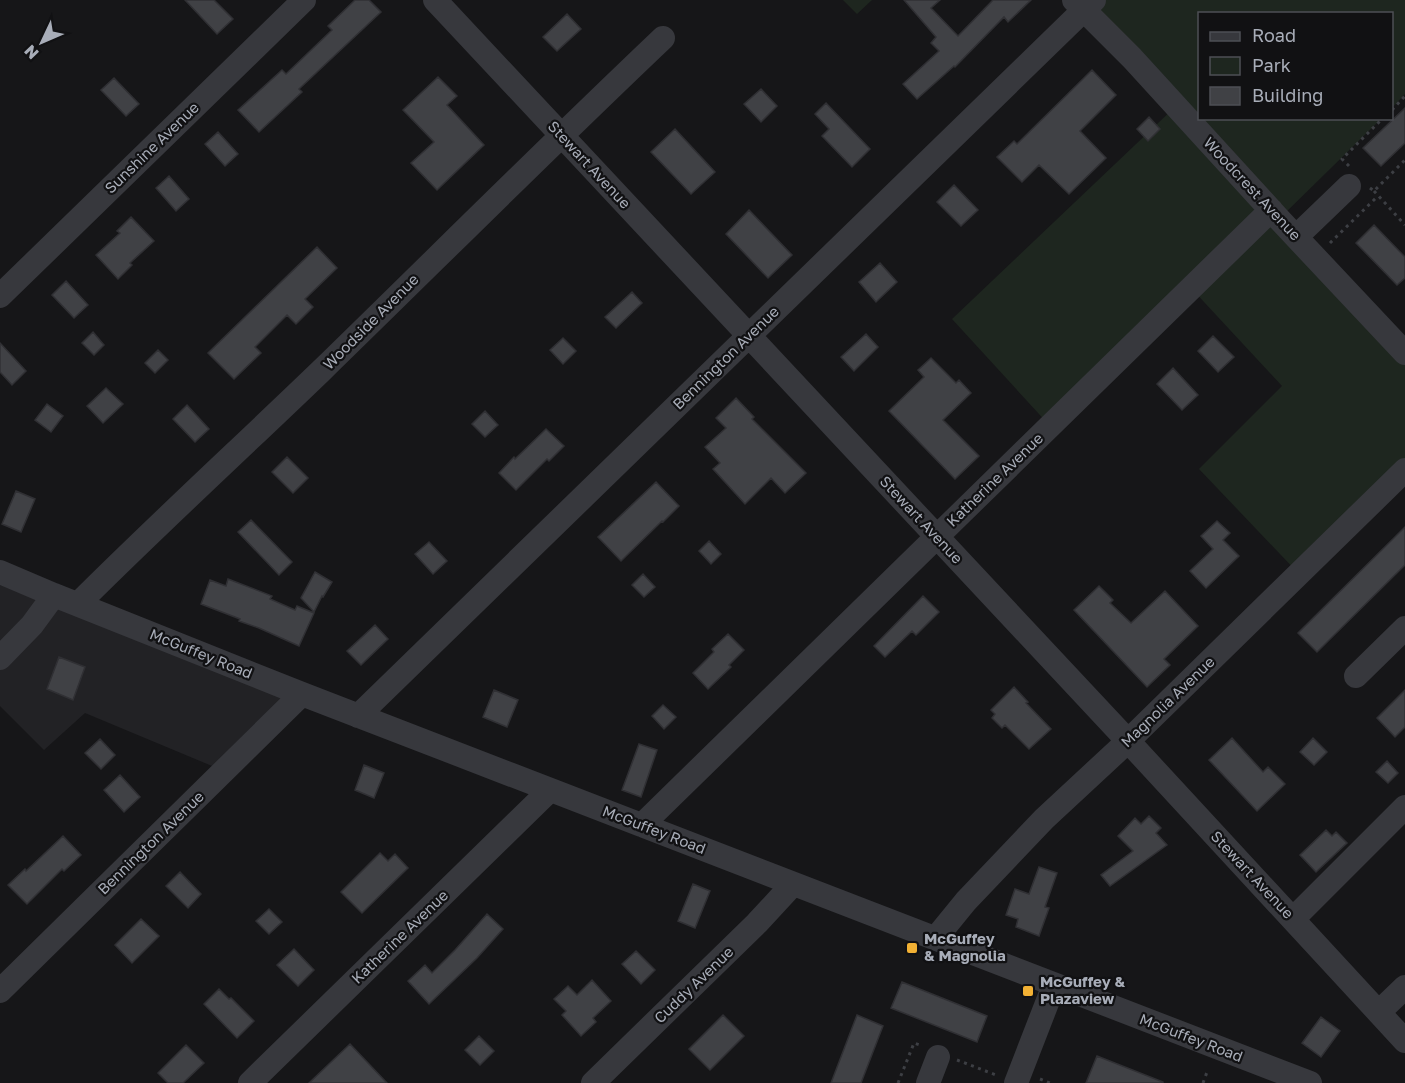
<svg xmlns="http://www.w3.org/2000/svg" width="1405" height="1083" font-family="'Golos Text',sans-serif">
  <rect width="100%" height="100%" fill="#161618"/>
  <path fill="#222225" d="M 0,572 L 302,694 L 224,771 L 85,713 L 44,750 L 0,706 Z"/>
  <path fill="#1e261f" d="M 843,0 L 872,0 L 857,14 Z
    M 1094,0 L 1405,0 L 1405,94 L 1392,108 L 1392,14 L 1200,14 L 1200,118 L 1381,119 L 1279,219 L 1405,353 L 1405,470 L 1299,574 L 1199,469 L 1282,386 L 1191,288 L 1050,426 L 952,319 L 1176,106 L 1132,58 Z"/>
  <path fill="#404145" stroke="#303034" stroke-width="1.5" d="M 185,0 L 214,0 L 233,19 L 217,34 Z
    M 355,0 L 369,0 L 381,12 L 299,89 L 302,92 L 259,132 L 238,110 L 282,70 L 286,74 L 332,30 L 328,26 Z
    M 904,0 L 940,0 L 931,8 L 958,36 L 993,0 L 1031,0 L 1008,22 L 1004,17 L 955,67 L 954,66 L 917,99 L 903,84 L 939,51 L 931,43 L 936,37 Z
    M 567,14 L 581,29 L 557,51 L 543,37 Z
    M 1092,70 L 1116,95 L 1080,131 L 1106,158 L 1069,194 L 1039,165 L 1022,182 L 997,157 L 1014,141 L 1017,144 Z
    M 438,77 L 457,96 L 447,105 L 484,145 L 437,190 L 411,163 L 434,142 L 403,110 Z
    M 114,78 L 139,104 L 126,116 L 101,90 Z
    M 761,89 L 777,106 L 761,122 L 744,104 Z
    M 826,103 L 870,149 L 852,167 L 822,136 L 829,129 L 815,114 Z
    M 1405,108 L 1405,143 L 1381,166 L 1363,148 Z
    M 1149,117 L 1160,129 L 1148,141 L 1137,129 Z
    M 675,129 L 715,172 L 691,194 L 651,152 Z
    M 218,132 L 238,154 L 225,166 L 205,144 Z
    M 169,176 L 189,199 L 176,211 L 156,188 Z
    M 954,185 L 978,210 L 961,226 L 937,202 Z
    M 749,210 L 792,255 L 768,278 L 726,234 Z
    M 131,217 L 154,241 L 130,263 L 132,265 L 118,279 L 96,255 L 120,233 L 117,231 Z
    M 1374,225 L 1405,257 L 1405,278 L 1397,285 L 1356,243 Z
    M 317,247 L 337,268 L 305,299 L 313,307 L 296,324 L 287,315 L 255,347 L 261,353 L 234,379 L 208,353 Z
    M 880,263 L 897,282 L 876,302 L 859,282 Z
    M 66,281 L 88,305 L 74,318 L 52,295 Z
    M 632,292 L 642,303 L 616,328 L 605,317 Z
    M 93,332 L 104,345 L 94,355 L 82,343 Z
    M 866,334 L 878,347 L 854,371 L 841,357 Z
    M 1213,336 L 1234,357 L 1218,372 L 1198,351 Z
    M 563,338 L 576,351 L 563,364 L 550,350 Z
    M 0,343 L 26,371 L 12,385 L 0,372 Z
    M 158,350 L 168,360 L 155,373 L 145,363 Z
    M 931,358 L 956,383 L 959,380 L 971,393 L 943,420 L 979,456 L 955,479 L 889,411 L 924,377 L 918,370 Z
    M 1173,368 L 1198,395 L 1182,410 L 1157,384 Z
    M 106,388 L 123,404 L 103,423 L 87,406 Z
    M 736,398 L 754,417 L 752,419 L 806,473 L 785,493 L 771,478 L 745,504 L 713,469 L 720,463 L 705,447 L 726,428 L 716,418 Z
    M 47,404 L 63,416 L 51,432 L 35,420 Z
    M 187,405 L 209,429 L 195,442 L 173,419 Z
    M 485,411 L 498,425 L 485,437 L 472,424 Z
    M 546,429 L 564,446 L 549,461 L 547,459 L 516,490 L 499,473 L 514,457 L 515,459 Z
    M 287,457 L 308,478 L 293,493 L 272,472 Z
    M 656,482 L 679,506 L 663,522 L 662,521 L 621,561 L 598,537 Z
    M 16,491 L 35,499 L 21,532 L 2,524 Z
    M 251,520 L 292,562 L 279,575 L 238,532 Z
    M 1217,521 L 1230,533 L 1223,540 L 1239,556 L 1206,588 L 1190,571 L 1213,549 L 1201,536 Z
    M 1405,527 L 1405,565 L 1317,652 L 1298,633 Z
    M 709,541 L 721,554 L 711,564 L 699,551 Z
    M 429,542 L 447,561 L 433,574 L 415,554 Z
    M 315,572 L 332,582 L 323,597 L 322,596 L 314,612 L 301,598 Z
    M 643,574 L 655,587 L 644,597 L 632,585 Z
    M 228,579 L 272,596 L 270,599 L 295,610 L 297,606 L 314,613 L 299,646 L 259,628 L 239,621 L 240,619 L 201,604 L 210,580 L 226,586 Z
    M 1099,586 L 1113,600 L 1110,603 L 1131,623 L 1165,591 L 1198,626 L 1164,659 L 1170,665 L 1147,687 L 1074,610 Z
    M 923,596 L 939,612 L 916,635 L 912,631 L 885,657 L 874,646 Z
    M 375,625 L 388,639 L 361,665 L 347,651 Z
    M 728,634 L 744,650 L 729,665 L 731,667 L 708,689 L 693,673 L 714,652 L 712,649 Z
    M 59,657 L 85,667 L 73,700 L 47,689 Z
    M 1014,687 L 1028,702 L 1026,703 L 1051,729 L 1029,749 L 1005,725 L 1002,728 L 992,718 L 995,714 L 991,710 Z
    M 494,690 L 518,700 L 507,727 L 483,717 Z
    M 1405,690 L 1405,727 L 1395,737 L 1377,718 Z
    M 663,705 L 676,717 L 664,729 L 652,716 Z
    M 1232,738 L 1263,772 L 1268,767 L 1285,784 L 1257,811 L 1209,760 Z
    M 1313,738 L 1327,752 L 1314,765 L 1300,752 Z
    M 100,739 L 115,755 L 101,769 L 85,753 Z
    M 639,744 L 657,750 L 641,797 L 622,790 Z
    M 1387,761 L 1398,773 L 1388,783 L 1376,772 Z
    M 364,765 L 384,773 L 374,798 L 355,790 Z
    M 120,775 L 140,797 L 124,812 L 104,790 Z
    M 1149,816 L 1161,828 L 1156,833 L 1167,845 L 1110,886 L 1101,875 L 1133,851 L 1118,836 L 1135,818 L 1141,824 Z
    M 1326,830 L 1332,836 L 1336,832 L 1347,843 L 1316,872 L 1300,855 Z
    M 63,836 L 81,855 L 64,871 L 62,869 L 27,904 L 8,885 L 25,869 L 26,871 Z
    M 380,853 L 388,861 L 395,854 L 408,868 L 362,913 L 341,892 Z
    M 1039,867 L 1057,873 L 1045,907 L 1049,908 L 1039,936 L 1016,927 L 1018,919 L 1006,915 L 1015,889 L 1029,894 Z
    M 180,872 L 201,894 L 188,908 L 166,886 Z
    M 693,884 L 710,891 L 695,928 L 678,921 Z
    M 269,909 L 282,922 L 269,934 L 256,921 Z
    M 487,914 L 503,929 L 477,958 L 429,1004 L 408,981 L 425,965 L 432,973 L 455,950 Z
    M 141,919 L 159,936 L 132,963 L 115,945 Z
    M 294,949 L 314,970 L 298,986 L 277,965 Z
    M 636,951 L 655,970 L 641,984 L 622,964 Z
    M 592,980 L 611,1001 L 593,1018 L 596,1022 L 581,1036 L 562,1015 L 566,1011 L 554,999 L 568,986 L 577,995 Z
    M 902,982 L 987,1016 L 977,1042 L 891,1008 Z
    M 219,989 L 229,999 L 231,998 L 254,1021 L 237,1038 L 204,1004 Z
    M 723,1015 L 744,1036 L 710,1070 L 689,1049 Z
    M 857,1015 L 883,1026 L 861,1083 L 831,1083 Z
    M 1321,1017 L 1340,1031 L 1321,1057 L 1302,1043 Z
    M 479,1036 L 494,1051 L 480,1065 L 465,1050 Z
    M 350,1044 L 387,1083 L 309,1083 L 330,1063 Z
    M 186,1045 L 204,1063 L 183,1083 L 168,1083 L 158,1073 Z
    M 1097,1056 L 1163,1082 L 1163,1083 L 1086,1083 Z"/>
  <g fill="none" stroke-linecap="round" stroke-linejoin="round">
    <path stroke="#3d3f44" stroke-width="3" stroke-dasharray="3 4.5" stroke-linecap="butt" d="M 1392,110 L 1405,96
      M 1349,166 L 1342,159 L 1383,118
      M 1370,188 L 1374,191 L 1405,160
      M 1374,191 L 1405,225
      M 1330,243 L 1378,196
      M 957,1060 L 996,1075
      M 1040,1079 L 1050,1083
      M 898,1083 L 914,1043 L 920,1045
      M 1203,1083 L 1207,1072"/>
    <path stroke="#37383d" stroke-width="24" d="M 435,0 L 1128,741 L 1405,1041
      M 1074,0 L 1132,58 L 1279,219 L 1405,353
      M 1296,237 L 1349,186
      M 0,296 L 304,0
      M 0,572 L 54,595 L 302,694 L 1310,1083
      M 78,604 C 157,525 240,449 321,371 C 435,260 547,148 663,38
      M 0,658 L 32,625 L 54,595
      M 1356,676 L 1405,628
      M 358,716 L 1094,0
      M 642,825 L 1271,210
      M 1293,919 L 1405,807
      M 935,939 L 966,901 L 1044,819 L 1128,741 L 1405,470
      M 0,991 L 302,694
      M 1379,1012 L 1405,987
      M 250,1083 L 550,790
      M 593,1083 L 757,923 L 793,884
      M 928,1083 L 938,1057
      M 1016,1083 L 1054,985"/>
  </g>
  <g fill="#f2b134" stroke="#111113" stroke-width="2">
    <rect x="906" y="942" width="12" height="12" rx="3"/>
    <rect x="1022" y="985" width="12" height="12" rx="3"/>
  </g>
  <g text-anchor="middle" stroke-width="4.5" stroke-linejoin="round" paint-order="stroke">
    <g font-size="15" fill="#a8adb8" stroke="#111113">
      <text transform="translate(152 148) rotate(-44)" y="5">Sunshine Avenue</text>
      <text transform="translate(589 165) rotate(47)" y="5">Stewart Avenue</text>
      <text transform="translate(1252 189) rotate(47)" y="5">Woodcrest Avenue</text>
      <text transform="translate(371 322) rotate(-45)" y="5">Woodside Avenue</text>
      <text transform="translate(726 358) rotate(-44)" y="5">Bennington Avenue</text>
      <text transform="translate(995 480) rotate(-44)" y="5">Katherine Avenue</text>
      <text transform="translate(921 520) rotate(47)" y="5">Stewart Avenue</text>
      <text transform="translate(201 654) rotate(22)" y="5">McGuffey Road</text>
      <text transform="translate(1168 702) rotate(-44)" y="5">Magnolia Avenue</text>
      <text transform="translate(654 830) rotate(21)" y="5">McGuffey Road</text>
      <text transform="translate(151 843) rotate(-44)" y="5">Bennington Avenue</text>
      <text transform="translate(1252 875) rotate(47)" y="5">Stewart Avenue</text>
      <text transform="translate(400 937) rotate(-44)" y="5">Katherine Avenue</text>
      <text transform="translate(694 985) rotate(-44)" y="5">Cuddy Avenue</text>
      <text transform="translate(1191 1038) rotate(21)" y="5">McGuffey Road</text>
    </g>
    <g font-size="15" font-weight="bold" fill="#a8adb8" stroke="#111113" text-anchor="start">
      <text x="924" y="944">McGuffey<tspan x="924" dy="17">&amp; Magnolia</tspan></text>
      <text x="1040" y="987">McGuffey &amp;<tspan x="1040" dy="17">Plazaview</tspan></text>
    </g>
  </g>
  <rect x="1198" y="12" width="195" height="108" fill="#111113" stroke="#4d4f55" stroke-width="1.5"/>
  <rect x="1210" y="32" width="30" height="9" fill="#37383d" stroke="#4d4f55" stroke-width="1.5"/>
  <text x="1252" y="42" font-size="18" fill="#a8adb8">Road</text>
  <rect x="1210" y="57" width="30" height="18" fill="#1e261f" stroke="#4d4f55" stroke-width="1.5"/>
  <text x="1252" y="72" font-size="18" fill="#a8adb8">Park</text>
  <rect x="1210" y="87" width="30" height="18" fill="#404145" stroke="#4d4f55" stroke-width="1.5"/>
  <text x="1252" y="102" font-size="18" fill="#a8adb8">Building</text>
  <g transform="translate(42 42) rotate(226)" stroke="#111113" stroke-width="4.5" paint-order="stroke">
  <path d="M0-4.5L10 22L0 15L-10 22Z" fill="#a8adb8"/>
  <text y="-9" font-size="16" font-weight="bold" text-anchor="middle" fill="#a8adb8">N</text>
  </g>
</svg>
